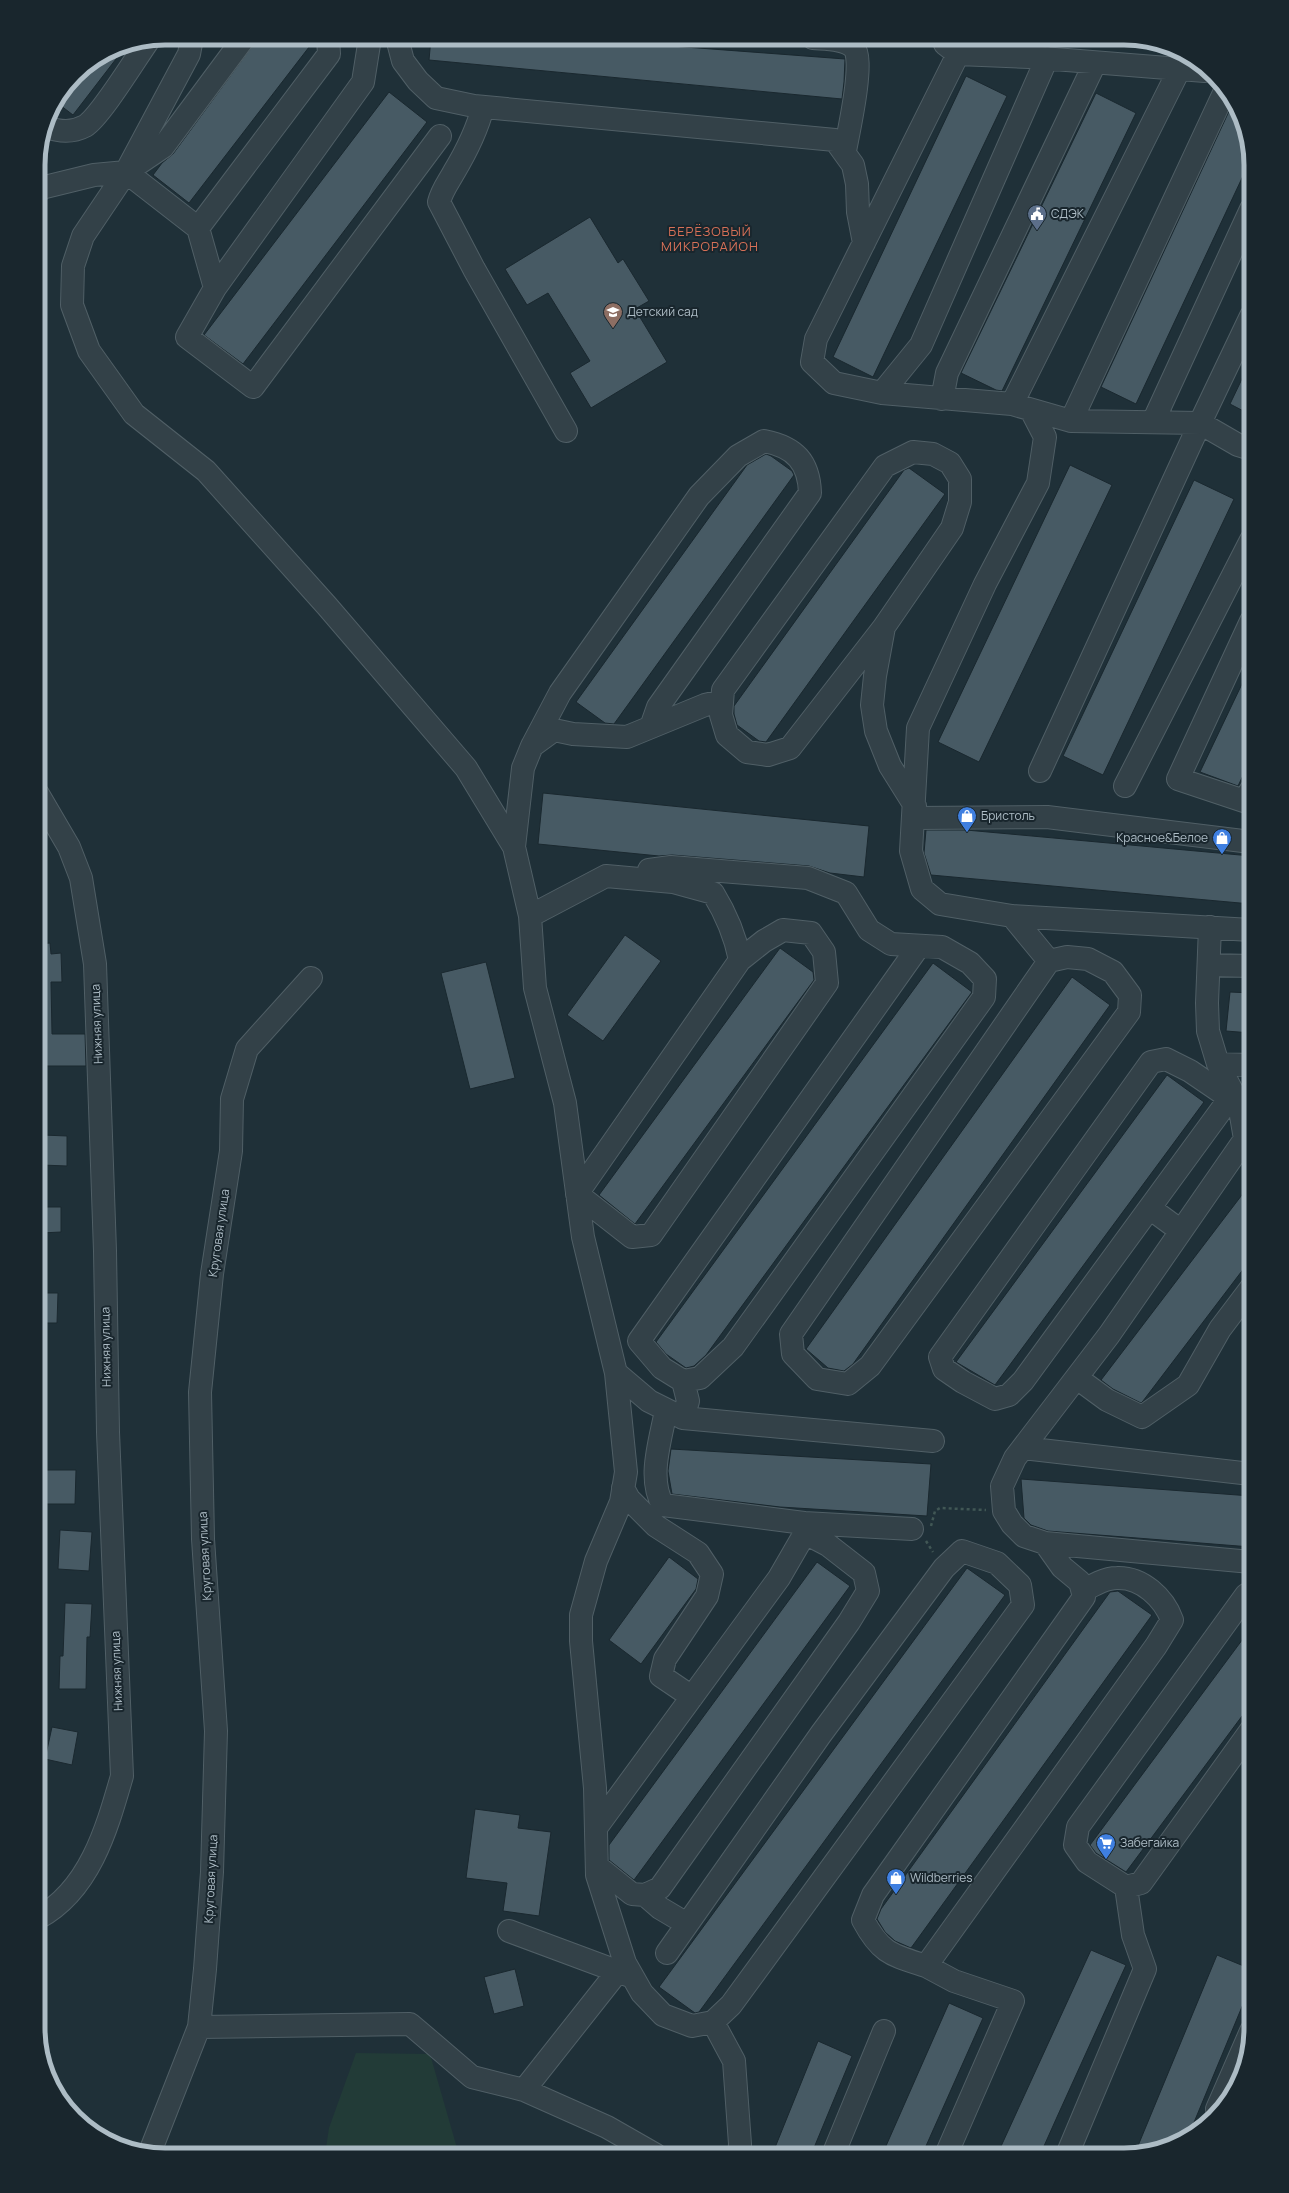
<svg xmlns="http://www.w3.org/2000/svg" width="1289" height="2193" font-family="Manrope,sans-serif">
  <rect width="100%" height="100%" fill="#1f3038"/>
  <path fill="#223b37" d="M 356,2053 L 430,2054 L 459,2155 L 325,2155 L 329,2128 Z"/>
  <path fill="#475a64" stroke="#1a282f" d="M 258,38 L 316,38 L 189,203 L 153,175 L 162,163 L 173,154 Z
    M 431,38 L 565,38 L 845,59 L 844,82 L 842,99 L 429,60 Z
    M 126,46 L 73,115 L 56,102 L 75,75 L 117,48 Z
    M 966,76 L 1007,96 L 873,377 L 833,357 Z
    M 389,92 L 427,122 L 243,364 L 204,335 Z
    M 1096,93 L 1136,113 L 1002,391 L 996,390 L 961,373 Z
    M 1231,107 L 1238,110 L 1250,161 L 1136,404 L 1101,387 Z
    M 590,217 L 618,263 L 623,259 L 649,301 L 635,309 L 667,362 L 591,408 L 570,373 L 590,361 L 548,293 L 527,305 L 505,269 Z
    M 1251,360 L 1251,415 L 1230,404 Z
    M 766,454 L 771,456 L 792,471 L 794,475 L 614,724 L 605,723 L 576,702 L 747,465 Z
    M 1070,465 L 1112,485 L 979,762 L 938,742 Z
    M 909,468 L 945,494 L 766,742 L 759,741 L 737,725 L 734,714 L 734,706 L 904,470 Z
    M 1194,480 L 1234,499 L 1103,775 L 1063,756 Z
    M 1251,665 L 1251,759 L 1238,786 L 1200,772 Z
    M 543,793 L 869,826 L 864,877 L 830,873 L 809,866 L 672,855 L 659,856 L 538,844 Z
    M 926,830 L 966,830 L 1251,856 L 1251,904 L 931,875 L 924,853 Z
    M 625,935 L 661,961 L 603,1041 L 567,1015 Z
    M 50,943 L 51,954 L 61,953 L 62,982 L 51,982 L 52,1034 L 85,1034 L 86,1066 L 39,1066 L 38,944 Z
    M 780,948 L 813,972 L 814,980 L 635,1224 L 599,1195 Z
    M 486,962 L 515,1078 L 470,1089 L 441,973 Z
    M 933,963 L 972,992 L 706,1355 L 694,1366 L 686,1368 L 666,1354 L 656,1342 Z
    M 1072,977 L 1110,1005 L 853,1364 L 844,1371 L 828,1368 L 806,1349 Z
    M 1230,992 L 1251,993 L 1251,1033 L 1226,1031 Z
    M 1167,1075 L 1204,1102 L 995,1385 L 956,1362 Z
    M 43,1135 L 67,1136 L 67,1166 L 42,1165 Z
    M 1251,1183 L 1251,1259 L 1143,1401 L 1141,1403 L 1113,1389 L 1101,1380 Z
    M 40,1207 L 61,1207 L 61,1232 L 41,1233 Z
    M 38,1293 L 58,1293 L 57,1323 L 38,1323 Z
    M 671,1449 L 931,1464 L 927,1516 L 780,1507 L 672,1494 L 668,1471 Z
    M 39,1470 L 76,1470 L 75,1504 L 39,1504 Z
    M 1021,1479 L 1251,1496 L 1251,1547 L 1048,1531 L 1031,1525 L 1024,1518 Z
    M 60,1530 L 92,1532 L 89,1571 L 58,1569 Z
    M 669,1557 L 698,1579 L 696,1589 L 641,1664 L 609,1640 Z
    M 817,1562 L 850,1586 L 634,1880 L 609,1860 L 609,1845 Z
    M 967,1568 L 1005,1595 L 699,2012 L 695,2013 L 659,1987 Z
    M 1118,1591 L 1152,1615 L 911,1948 L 895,1941 L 885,1932 L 877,1919 L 881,1909 L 1110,1592 Z
    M 65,1603 L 92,1604 L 90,1637 L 87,1637 L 86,1689 L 59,1689 L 60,1656 L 63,1656 Z
    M 1251,1628 L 1251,1704 L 1126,1872 L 1096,1853 L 1090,1845 Z
    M 52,1727 L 78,1732 L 72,1765 L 45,1759 Z
    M 475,1809 L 520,1815 L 518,1828 L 551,1832 L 539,1916 L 503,1911 L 507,1883 L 466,1878 Z
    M 1091,1950 L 1126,1965 L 1057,2117 L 1040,2155 L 997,2155 Z
    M 1217,1955 L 1251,1969 L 1251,1985 L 1195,2120 L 1188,2135 L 1180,2142 L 1135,2153 Z
    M 515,1969 L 524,2006 L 494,2014 L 484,1977 Z
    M 949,2003 L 983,2018 L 922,2155 L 882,2155 Z
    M 818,2041 L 852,2056 L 811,2155 L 772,2155 Z"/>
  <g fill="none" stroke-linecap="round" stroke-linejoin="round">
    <g stroke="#505f66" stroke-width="24">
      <path id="minor" d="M 192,38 L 189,54 L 126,172 L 198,228 L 215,288 L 363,82 L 370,38
        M 244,38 L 163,147 L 126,172 L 83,236 L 73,266 L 72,305 L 89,351 L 134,414 L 206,471 L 327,606 L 466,768 L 514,847 L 530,916 L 535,988 L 565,1103 L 583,1237 L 616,1373 L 626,1472 L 621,1502 L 596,1561 L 581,1615 L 581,1641 L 595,1788 L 597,1875 L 625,1963 L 642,1993 L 663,2015 L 692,2026 L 713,2022 L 731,2005 L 1023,1605 L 1020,1585 L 997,1563 L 962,1551 L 944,1568 L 821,1734 L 667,1953
        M 813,38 C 826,39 845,38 854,48 C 865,60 848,134 845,151
        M 943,38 L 945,44 L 958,54 L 1029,57 L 1205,71
        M 398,42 L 403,61 L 418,81 L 436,98 L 474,106 L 835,140 L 853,165 L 857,184 L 858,212 L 864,243
        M 958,54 L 816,339 L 812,362 L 834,383 L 882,393 L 1012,404 L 1071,421 L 1200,423 L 1238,445 L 1251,449
        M 483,107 C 477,130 466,152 454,172 C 448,183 442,190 439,202 L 474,269 L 566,431
        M 46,127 C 60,132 72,133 85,126 C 100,117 136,58 148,41
        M 38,192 L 41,188 L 94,175 L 126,172
        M 198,228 L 329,54 L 328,38
        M 215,288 L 187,337 L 253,387 L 440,136
        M 882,393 L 921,345 L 1047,58
        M 942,399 L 947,373 L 1095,63
        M 1012,404 L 1180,68
        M 1031,410 L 1045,437 L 1038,483 L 985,584 L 918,728 L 911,851 L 922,889 L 940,904 L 1012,916 L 1251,930
        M 1071,421 L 1224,93
        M 1153,422 L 1251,209
        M 884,627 L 790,748 L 768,755 L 747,752 L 727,735 L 721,715 L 723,690 L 885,466 L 913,452 L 933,454 L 950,463 L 960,479 L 960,502 L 952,528 L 884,627 L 875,676 L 872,705 L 876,731 L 890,766 L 915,806
        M 532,746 L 560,693 L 699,496 L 738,456 L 764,441 C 795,447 809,462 810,493 L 658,707 L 651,727
        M 1040,771 L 1200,423 L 1251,316
        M 1125,786 L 1251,540
        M 1251,790 L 1244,801 L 1178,779 L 1251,621
        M 914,818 L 1047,817 L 1251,842
        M 514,847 L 523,768 L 532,746 L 554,730 L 573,734 L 627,737 L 705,705 L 722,701
        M 649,870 L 671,867 L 808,878 L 846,893 L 869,930 L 891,944 L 942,947 L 970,963 L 985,979 L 984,997 L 733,1347 L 700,1378 L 683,1381
        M 530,916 L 606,876 L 673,882 L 713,893 C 726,914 735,935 740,960 L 577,1194 L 632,1237 L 651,1235 L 827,983 L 824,952 L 811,933 L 783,930 L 764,941 L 740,960
        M 1012,916 L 1049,961
        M 1210,927 L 1207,1003 L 1208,1031 L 1218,1064 L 1239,1104 L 1245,1139 L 1109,1335 L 1015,1458 L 1002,1486 L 1004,1511 L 1012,1524 L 1024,1536 L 1045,1543 L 1251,1562
        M 1067,957 L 1088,959 L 1113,972 L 1130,995 L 1129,1012 L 870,1366 L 848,1384 L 817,1379 L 793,1354 L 791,1334 L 1049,961 Z
        M 1209,965 L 1251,966
        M 1218,1064 L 1251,1065
        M 1230,1098 L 1023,1381 L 1009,1395 L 995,1399 L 963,1382 L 944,1369 L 940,1357 L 1151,1062 L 1166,1059 L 1190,1071 L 1237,1103
        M 1151,1209 L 1181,1231
        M 616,1373 L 649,1401 L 683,1418 L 933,1441
        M 1077,1378 L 1107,1400 L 1142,1417 L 1188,1385 L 1220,1329 L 1251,1288
        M 683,1418 L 688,1401 L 683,1381 L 662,1368 L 639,1341 L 919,946
        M 1023,1448 L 1251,1474
        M 623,1488 L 629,1499 L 656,1526 L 698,1553 L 712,1574 L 707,1596 L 665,1659 L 661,1676 L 692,1697
        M 804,1523 L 912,1529
        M 1045,1543 L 1062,1567 L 1080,1582 L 1084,1597 L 873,1895 L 863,1920 C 881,1954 892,1955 926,1966 L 1156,1646 L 1172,1620 C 1164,1598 1142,1577 1117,1578 C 1105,1578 1093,1585 1083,1591
        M 1251,1730 L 1141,1883 L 1126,1887 L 1087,1862 L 1075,1845 L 1078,1827 L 1246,1595 L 1251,1592
        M 596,1828 L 779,1578 L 805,1533 L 804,1523 L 663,1505 C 647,1478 661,1439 666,1410
        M 597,1866 L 632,1894 L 645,1895 L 660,1888 L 849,1622 L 868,1591 L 864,1573 L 828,1545 L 805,1533
        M 645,1895 L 660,1908 L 687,1924
        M 38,1918 C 90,1890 107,1828 122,1776 L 108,1432 L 105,1251 L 95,964 L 81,878 L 69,847 L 38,794
        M 509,1931 L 630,1976
        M 926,1966 L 954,1981 L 1013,2001 L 946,2155
        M 713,2022 L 734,2061 L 740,2144 L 739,2155
        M 199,2027 L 410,2024 L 472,2077 L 524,2090 L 607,2127 L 656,2155
        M 524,2090 L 618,1971
        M 1217,2109 L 1251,2031
        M 150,2152 L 199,2027 L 205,1969 L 212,1872 L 216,1731 L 203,1539 L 200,1392 L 212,1274 L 231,1151 L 232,1099 L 247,1049 L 311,978
        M 833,2155 L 884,2031
        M 1067,2155 L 1145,1969 L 1133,1935 L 1126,1887"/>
    </g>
    <path stroke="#415755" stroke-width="2.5" stroke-dasharray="3 3" stroke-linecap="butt" d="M 931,1526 L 935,1511 L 940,1508 L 986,1510
      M 926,1541 L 933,1552"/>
    <use href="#minor" stroke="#334148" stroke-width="22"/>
  </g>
  <defs>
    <g id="civic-pin" transform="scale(1)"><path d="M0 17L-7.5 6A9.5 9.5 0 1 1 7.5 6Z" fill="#5c6f8a" stroke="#19262d"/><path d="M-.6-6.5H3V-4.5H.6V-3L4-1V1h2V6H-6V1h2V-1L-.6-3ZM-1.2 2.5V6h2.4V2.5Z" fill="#fff"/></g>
    <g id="school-pin" transform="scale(1)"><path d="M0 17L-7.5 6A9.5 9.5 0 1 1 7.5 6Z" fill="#8d6e63" stroke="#19262d"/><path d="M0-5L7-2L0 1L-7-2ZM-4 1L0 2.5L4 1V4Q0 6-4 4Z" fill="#fff"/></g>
    <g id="shop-pin" transform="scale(1)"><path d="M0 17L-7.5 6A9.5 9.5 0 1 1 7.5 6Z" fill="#3f7fe0" stroke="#19262d"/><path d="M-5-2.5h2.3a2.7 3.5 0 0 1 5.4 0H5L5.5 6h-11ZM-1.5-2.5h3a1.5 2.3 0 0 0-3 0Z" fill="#fff"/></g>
    <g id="supermarket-pin" transform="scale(1)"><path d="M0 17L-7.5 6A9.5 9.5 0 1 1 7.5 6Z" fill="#3f7fe0" stroke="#19262d"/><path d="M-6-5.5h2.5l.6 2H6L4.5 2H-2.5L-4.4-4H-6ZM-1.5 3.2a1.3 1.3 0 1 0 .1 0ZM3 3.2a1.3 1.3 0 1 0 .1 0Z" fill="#fff"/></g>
  </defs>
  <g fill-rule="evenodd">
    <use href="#civic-pin" x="1037" y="214"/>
    <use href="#school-pin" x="613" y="312"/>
    <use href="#shop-pin" x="967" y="816"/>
    <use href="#shop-pin" x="1222" y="838"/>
    <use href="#supermarket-pin" x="1106" y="1843"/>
    <use href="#shop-pin" x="896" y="1878"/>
  </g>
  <g text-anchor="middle" stroke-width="4" stroke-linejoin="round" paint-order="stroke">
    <g font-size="12" fill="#adbcc5" stroke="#19262d" text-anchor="start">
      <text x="1051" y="218">СДЭК</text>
      <text x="627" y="316">Детский сад</text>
      <text x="981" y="820">Бристоль</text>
      <text x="1208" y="842" text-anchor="end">Красное&amp;Белое</text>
      <text x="1120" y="1847">Забегайка</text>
      <text x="910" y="1882">Wildberries</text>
    </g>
    <g font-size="12" fill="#adbcc5" stroke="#19262d">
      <text transform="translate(97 1024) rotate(-92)" y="4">Нижняя улица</text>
      <text transform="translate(219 1233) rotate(-82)" y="4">Круговая улица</text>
      <text transform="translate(106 1347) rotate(-91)" y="4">Нижняя улица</text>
      <text transform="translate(205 1556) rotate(-93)" y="4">Круговая улица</text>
      <text transform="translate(117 1671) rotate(-92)" y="4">Нижняя улица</text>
      <text transform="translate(211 1879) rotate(-87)" y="4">Круговая улица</text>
    </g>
    <g font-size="13" letter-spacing="1" fill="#d67057" stroke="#19262d">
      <text x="710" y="236">БЕРЁЗОВЫЙ<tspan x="710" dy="15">МИКРОРАЙОН</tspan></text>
    </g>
  </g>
  <path d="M0 0H1289V2193H0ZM165 45H1124A120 120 0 0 1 1244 165V2028A120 120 0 0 1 1124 2148H165A120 120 0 0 1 45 2028V165A120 120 0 0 1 165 45Z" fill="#19262d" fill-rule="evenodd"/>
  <path fill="none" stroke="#adbcc5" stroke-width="5" d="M165 45H1124A120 120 0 0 1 1244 165V2028A120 120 0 0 1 1124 2148H165A120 120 0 0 1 45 2028V165A120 120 0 0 1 165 45Z"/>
</svg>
